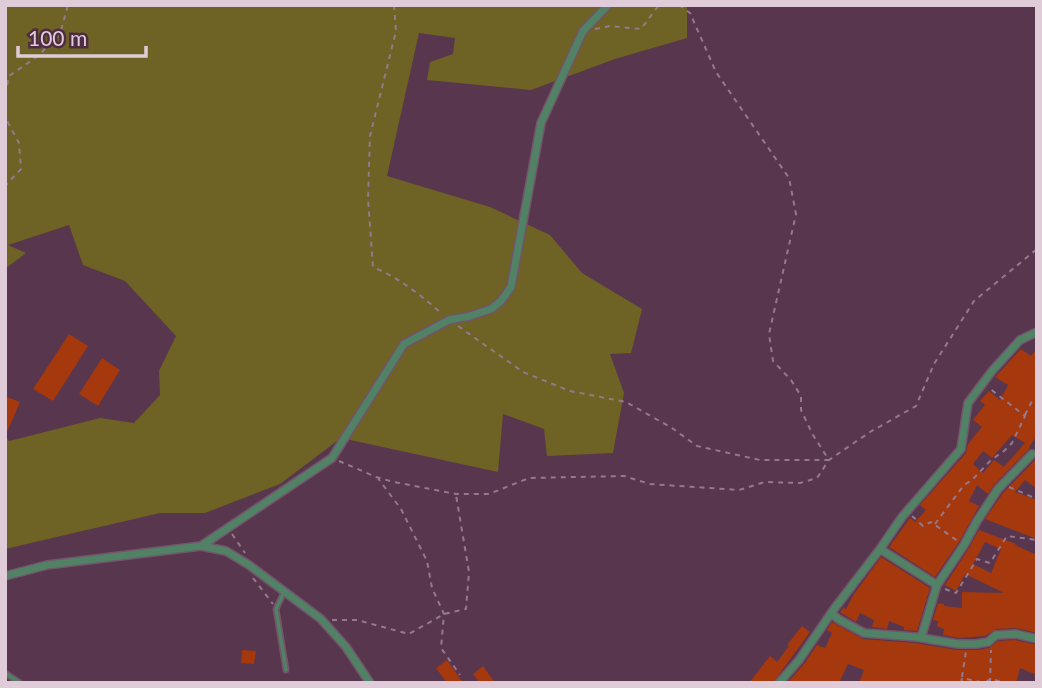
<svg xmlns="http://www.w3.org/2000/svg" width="1042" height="688" font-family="Lato,sans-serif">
  <rect width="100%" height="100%" fill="#58364e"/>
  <path fill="#6e6224" d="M 5,5 L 687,5 L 687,38 L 615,59 L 531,90 L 427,80 L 430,62 L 453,54 L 455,38 L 419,33 L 387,176 L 490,207 L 550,235 L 582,273 L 642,309 L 631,353 L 610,354 L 624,393 L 613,453 L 547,456 L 544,429 L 503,414 L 498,472 L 341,438 L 280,484 L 205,513 L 160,513 L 5,549 L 5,437 L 9,441 L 100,418 L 134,423 L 160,395 L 159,371 L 176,336 L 125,281 L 83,265 L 69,225 L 8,245 L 26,253 L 5,269 Z"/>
  <path fill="#a5380d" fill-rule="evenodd" d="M 69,334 L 88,346 L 53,401 L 33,389 Z
    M 1021,349 L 1031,356 L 1037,349 L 1037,435 L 1029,447 L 1030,448 L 994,485 L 988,494 L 977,485 L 969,501 L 979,506 L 959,542 L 935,577 L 889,547 L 910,518 L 915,522 L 926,510 L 920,505 L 966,453 L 968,444 L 982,427 L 973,420 L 985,405 L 980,401 L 989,391 L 1000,400 L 1008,385 L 995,377 ZM 1012,435 L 1025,443 L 1004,467 L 994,460 L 983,473 L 973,464 L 983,451 L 992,458 Z
    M 102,358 L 120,370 L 98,406 L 79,394 Z
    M 5,396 L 20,402 L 5,437 Z
    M 1037,458 L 1037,489 L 1025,480 L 1015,492 L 1037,500 L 1037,539 L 985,519 L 1003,493 Z
    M 979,530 L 1016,544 L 1015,545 L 1037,555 L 1037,633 L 1016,628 L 996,629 L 985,636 L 959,638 L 943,635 L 944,629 L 937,626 L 938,621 L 933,620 L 938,603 L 944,604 L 944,606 L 962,608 L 962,592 L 1004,593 L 965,574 L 956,591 L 945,585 L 969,548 ZM 985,542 L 1001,549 L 991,573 L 973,564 Z
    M 881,557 L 930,588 L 917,631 L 904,630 L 904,627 L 889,621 L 887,629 L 872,627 L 874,620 L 860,613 L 856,622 L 840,612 L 843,608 L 846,609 L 854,594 Z
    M 832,622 L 863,639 L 915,643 L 957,650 L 976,650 L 989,648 L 998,641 L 1015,640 L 1037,645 L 1037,675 L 1020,668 L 1016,683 L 1011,681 L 1011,683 L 859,683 L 864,670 L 848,664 L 839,683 L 787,683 L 804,664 L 817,645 L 825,648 L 832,633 L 827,630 Z
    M 802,626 L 810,632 L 773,683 L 749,683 L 770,656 L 777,662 L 789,646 L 787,645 Z
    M 242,650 L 256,651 L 254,664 L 241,663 Z
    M 447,660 L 463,683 L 447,683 L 436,668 Z
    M 483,666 L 495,683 L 480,683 L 473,674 Z"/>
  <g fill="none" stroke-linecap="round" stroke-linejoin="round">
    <g stroke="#73546a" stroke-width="7">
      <path id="lane" d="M 284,592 L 276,609 L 286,670
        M 5,673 L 20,683"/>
    </g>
    <g stroke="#73546a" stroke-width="10">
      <path id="street" d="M 201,546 L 226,551 L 249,565 L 321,619 L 346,647 L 370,683
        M 880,549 L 937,585
        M 5,576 L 47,565 L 201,546 L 332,458 L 404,344 L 449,320 L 470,316 L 491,309 L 501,301 L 511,287 L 541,123 L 583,31 L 608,5
        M 831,613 L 838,619 L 864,633 L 916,637 L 958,644 L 976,644 L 988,642 L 996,635 L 1016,634 L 1037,639
        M 921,638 L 937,585 L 964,545 L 977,521 L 998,489 L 1032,454
        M 779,683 L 799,660 L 834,609 L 880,549 L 902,517 L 961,449 L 968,403 L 992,371 L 1020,340 L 1037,332"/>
    </g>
    <path stroke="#95798d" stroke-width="2" stroke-dasharray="5 5" stroke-linecap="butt" d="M 394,5 L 396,31 L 370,136 L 368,199 L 373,267 C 399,278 421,295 442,314
      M 595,29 L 610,26 L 641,29 L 659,5
      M 5,95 L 9,76 L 38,56 L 60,34 L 68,5
      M 5,112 L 6,119 L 19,143 L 21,169 L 5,186
      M 458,326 L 523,372 L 570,391 L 626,402 L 672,428 L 697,446 L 760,460 L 829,460 L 813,435 L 801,410 L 801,396 L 791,380 L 773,361 L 769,334 L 796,214 L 789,178 L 716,72 L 690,13 L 679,5
      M 1025,415 L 1032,401 L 1037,402
      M 339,461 L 376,477 L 394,482 L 456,494 L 489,494 L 529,478 L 624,476 L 650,484 L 739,490 L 765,482 L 800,483 L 817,478 L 829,460 L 870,432 L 916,406 L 934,364 L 974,301 L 1037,249
      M 377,477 L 401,509 L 427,561 L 432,588 L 444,614 L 441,648 L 460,675
      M 1009,487 L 1037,499
      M 912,516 L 923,526 L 931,522 L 959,542
      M 935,524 L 964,485 L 972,480 L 991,460 L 1004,451 L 1012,443 L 1025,416 L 989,388
      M 232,534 L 245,553
      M 253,578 L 273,604
      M 945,589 L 956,593 L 977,559 L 990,563 L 1007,536 L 1037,540
      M 332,620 L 357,620 L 409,634 L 444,614 L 466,609 L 469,572 L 456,495
      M 962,677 L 966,651
      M 961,683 L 962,678 L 985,683 L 990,679 L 1008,683
      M 990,683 L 991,650"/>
    <use href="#lane" stroke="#518266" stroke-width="3.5"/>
    <use href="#street" stroke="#518266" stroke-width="7"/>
  </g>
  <rect width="1042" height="688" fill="none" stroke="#e0cbd9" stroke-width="14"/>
  <path d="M18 46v10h128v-10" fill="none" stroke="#e0cbd9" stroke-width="3.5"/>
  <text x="28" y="46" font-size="21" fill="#e0cbd9" stroke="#4d2b43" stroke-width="5" paint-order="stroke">100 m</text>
</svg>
